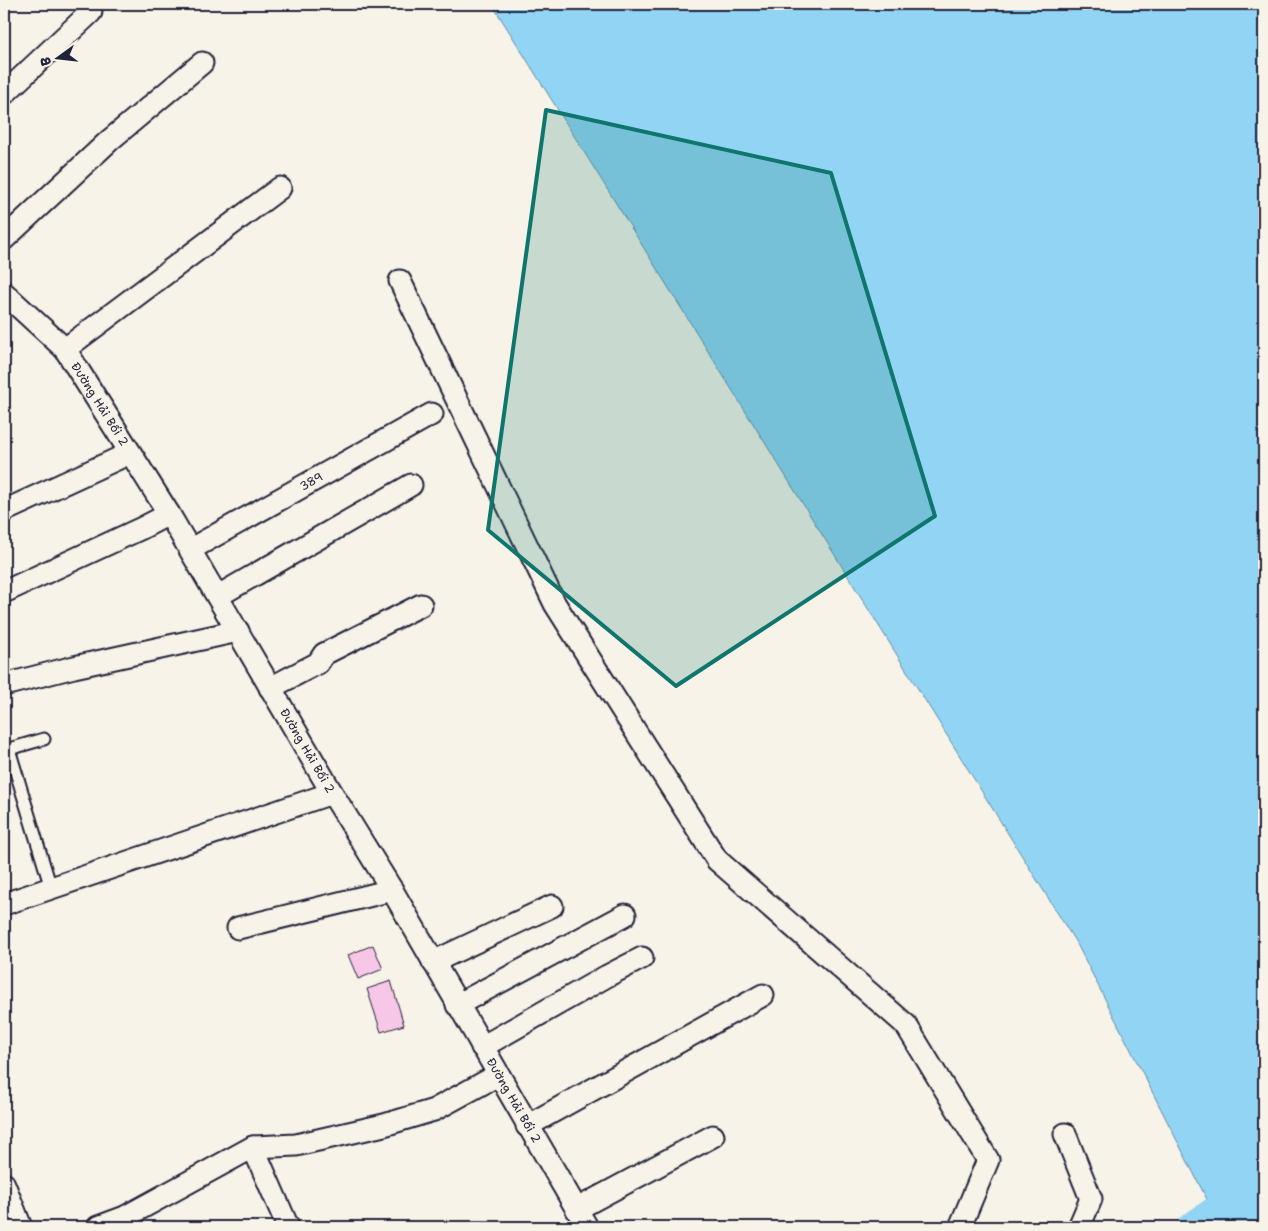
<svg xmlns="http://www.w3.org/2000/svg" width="1268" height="1231" font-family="'Shantell Sans',sans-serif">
  <rect width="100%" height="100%" fill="#f7f3e8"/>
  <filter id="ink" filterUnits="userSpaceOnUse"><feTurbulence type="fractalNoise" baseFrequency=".02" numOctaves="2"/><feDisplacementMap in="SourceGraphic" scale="10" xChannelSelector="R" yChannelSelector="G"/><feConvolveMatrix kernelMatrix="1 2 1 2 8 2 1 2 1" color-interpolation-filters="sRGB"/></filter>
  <g filter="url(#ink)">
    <path fill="#91d4f3" stroke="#658da9" d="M 492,4 L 1264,4 L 1264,1227 L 1221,1227 L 1078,946 Z"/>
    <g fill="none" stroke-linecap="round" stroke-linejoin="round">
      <path stroke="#91d4f3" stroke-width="26" d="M 1189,1227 L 1264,1175"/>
    </g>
    <path fill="#f8c6e6" stroke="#22223b" d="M 373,945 L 383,969 L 358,979 L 348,955 Z
      M 391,981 L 404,1025 L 381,1032 L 367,989 Z"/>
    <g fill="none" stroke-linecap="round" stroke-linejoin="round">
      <g stroke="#22223b" stroke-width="15">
        <path id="lane" d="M 44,739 L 9,749 L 51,888"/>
      </g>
      <g stroke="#22223b" stroke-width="25">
        <g id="street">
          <path d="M 4,94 L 91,12"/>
          <path d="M 4,239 L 110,140 L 202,63"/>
          <path d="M 400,281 L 555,604 L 717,860 L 906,1025 L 988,1160 L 960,1227"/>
          <path id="s1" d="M 4,293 L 65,349 L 169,514 L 332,793 L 392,890 L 587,1227"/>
          <path d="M 65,349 L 280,188"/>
          <path d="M 4,511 L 130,453"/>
          <path id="s2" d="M 191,549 L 432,414"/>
          <path d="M 4,592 L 142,528 L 169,514"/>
          <path d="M 218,596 L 411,485"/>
          <path d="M 4,685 L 74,667 L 238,631"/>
          <path d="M 270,688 L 318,663 L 324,654 L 421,605"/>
          <path d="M 4,904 L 332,793"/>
          <path d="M 238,928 L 392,890"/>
          <path d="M 433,962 L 552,906"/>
          <path d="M 457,1005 L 625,915"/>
          <path d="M 482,1047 L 607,976 L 642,958"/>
          <path d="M 527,1126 L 763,995"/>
          <path d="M 1065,1134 L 1091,1199 L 1079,1227"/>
          <path d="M 253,1147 L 288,1227"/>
          <path d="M 4,1184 L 21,1227"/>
          <path d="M 577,1209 L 713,1136"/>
          <path d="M 98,1227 L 125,1217 L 253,1147 L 296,1145 L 384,1125 L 434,1110 L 498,1075"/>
        </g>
      </g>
      <use href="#lane" stroke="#f7f3e8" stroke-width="11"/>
      <use href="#street" stroke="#f7f3e8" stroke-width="21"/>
    </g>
  </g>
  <path fill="#0f766e" fill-opacity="0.2" stroke="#0f766e" stroke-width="4" stroke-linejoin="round" d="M 546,110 L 831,173 L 935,516 L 676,686 L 488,530 Z"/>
  <g text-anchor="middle" stroke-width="4.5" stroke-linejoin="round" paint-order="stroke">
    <g font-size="12" fill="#22223b" stroke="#f7f3e8">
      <text dy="4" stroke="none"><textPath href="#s1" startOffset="148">Đường Hải Bối 2</textPath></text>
      <text dy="4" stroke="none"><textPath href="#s2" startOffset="138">389</textPath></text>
      <text dy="4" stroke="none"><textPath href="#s1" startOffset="552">Đường Hải Bối 2</textPath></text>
      <text dy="4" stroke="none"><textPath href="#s1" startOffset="958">Đường Hải Bối 2</textPath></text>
    </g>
  </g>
  <rect width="1268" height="1231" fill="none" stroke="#f7f3e8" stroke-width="20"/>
  <rect x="10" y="10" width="1248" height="1211" fill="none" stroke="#22223b" stroke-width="2" filter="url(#ink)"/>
  <g transform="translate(58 58) rotate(255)" stroke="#f7f3e8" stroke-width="4" paint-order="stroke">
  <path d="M0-4L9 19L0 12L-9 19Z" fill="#22223b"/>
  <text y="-8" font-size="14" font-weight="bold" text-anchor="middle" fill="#22223b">B</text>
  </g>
</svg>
